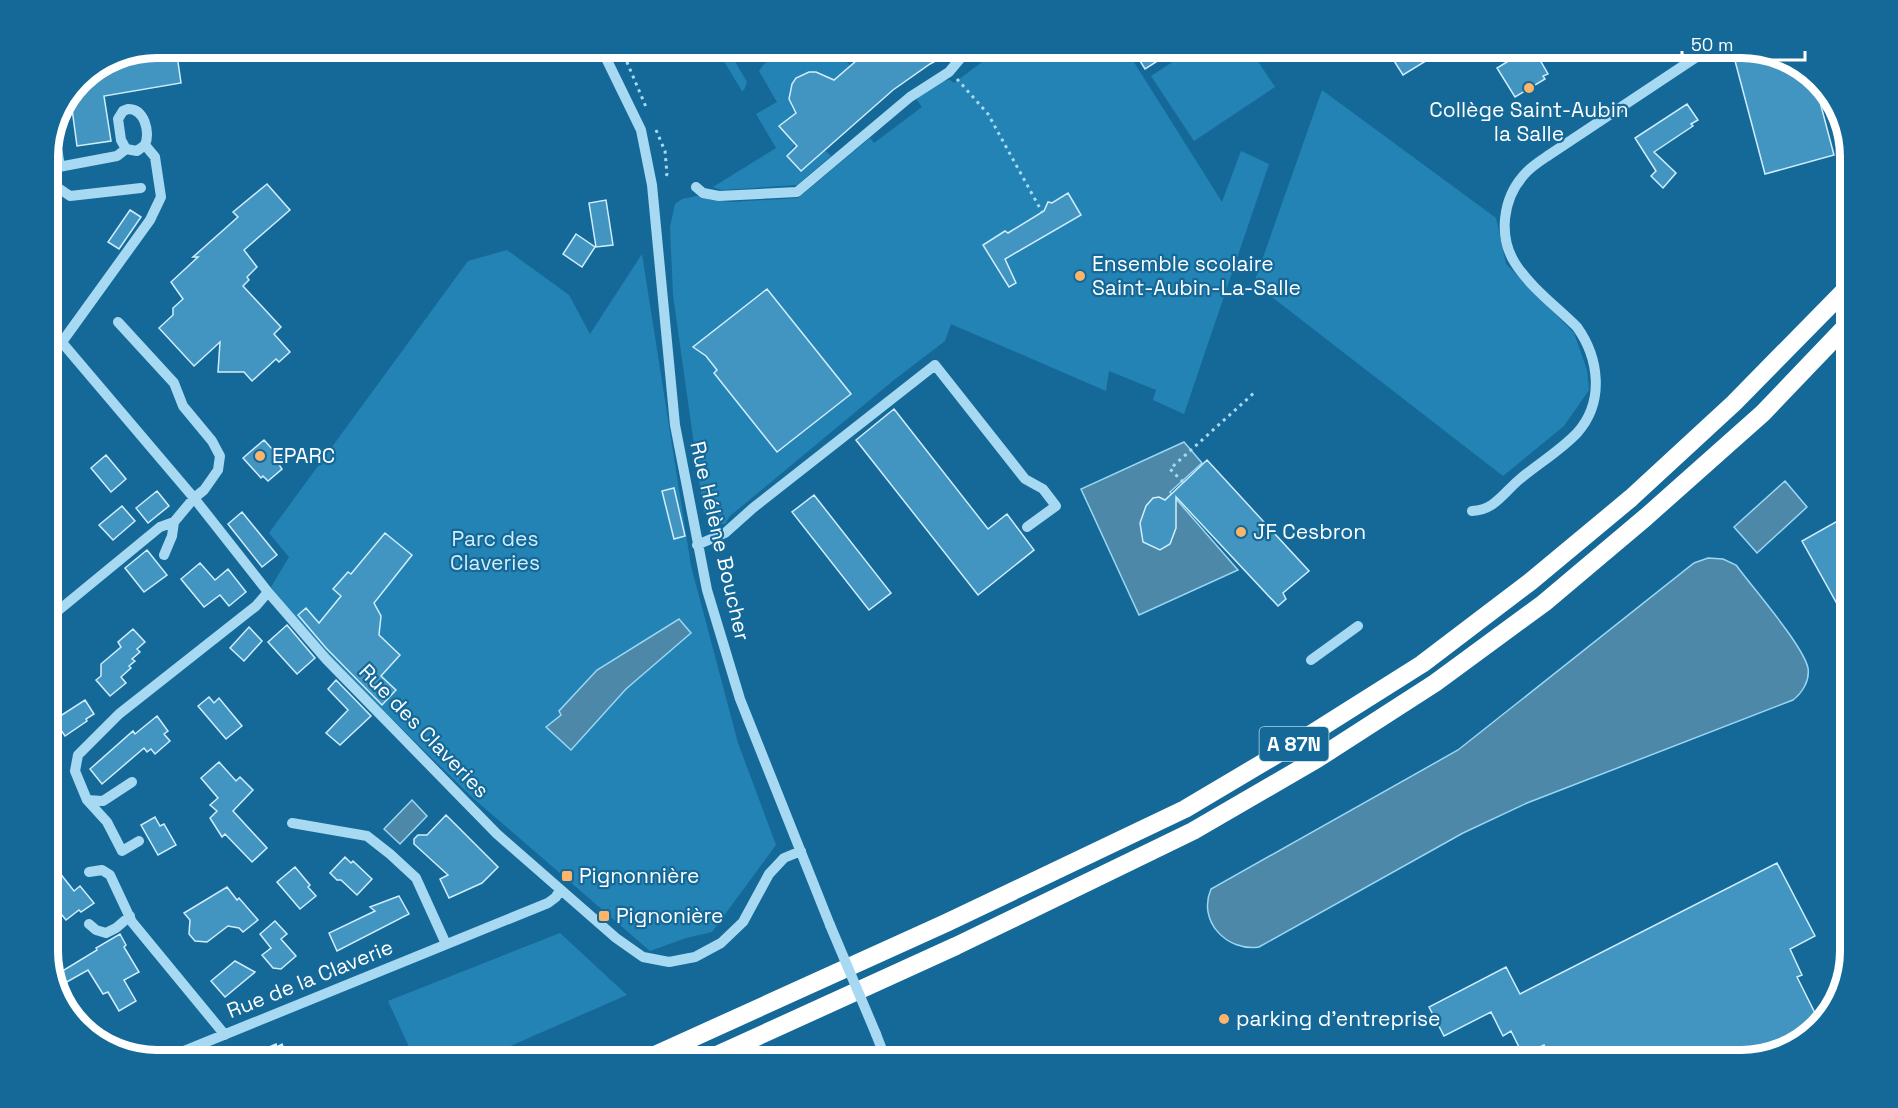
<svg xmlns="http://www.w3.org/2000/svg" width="1898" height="1108" font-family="'Space Grotesk',sans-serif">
  <rect width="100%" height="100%" fill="#156998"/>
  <path fill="#2483b5" d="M 716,48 L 727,48 L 747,82 L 744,90 L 742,91 Z
    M 790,48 L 832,48 L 850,65 L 831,82 L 809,72 L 796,78 C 787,90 787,101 796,112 L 780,126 L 795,144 L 787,156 L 801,171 L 825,150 L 831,156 L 797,185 L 722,190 L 713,187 L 776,148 L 756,114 L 777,102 L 759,71 L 764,64 Z
    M 985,48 L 1125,48 L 1222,202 L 1241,151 L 1269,164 L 1184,414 L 1153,400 L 1156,390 L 1109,371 L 1106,391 L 951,324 L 945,341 L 894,380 L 730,516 L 725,524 C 713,524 707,520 703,509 L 673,295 L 670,227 L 675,204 L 682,199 L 697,196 L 711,200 L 731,202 L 798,198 L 870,138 L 874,143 L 922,107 L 917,100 L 918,95 L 942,81 L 950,80 L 954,83 L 990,56 Z
    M 1194,48 L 1249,48 L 1275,87 L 1194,141 L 1151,76 Z
    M 1322,90 L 1496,218 L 1506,264 L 1574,333 L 1587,370 L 1589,390 L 1564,426 L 1503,476 L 1254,283 Z
    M 507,250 L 569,295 L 590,334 L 642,254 L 691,566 L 738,743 L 776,845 L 712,932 L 686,938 L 650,951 L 474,799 L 329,658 L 271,587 L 289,557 L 269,533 L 468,261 Z
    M 560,933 L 627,995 L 478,1060 L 415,1060 L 388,1001 Z"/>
  <path fill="#4d88a8" stroke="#9ad7f5" stroke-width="1.5" d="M 1184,442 L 1202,463 L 1170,492 L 1238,570 L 1139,615 L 1081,489 Z
    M 1785,481 L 1807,507 L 1757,553 L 1734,527 Z
    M 1708,558 L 1723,559 L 1736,565 C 1752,587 1803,645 1808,668 C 1810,681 1802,693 1793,700 L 1527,803 L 1463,833 L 1259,947 C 1227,952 1197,921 1211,889 L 1458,750 L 1694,563 Z
    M 679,619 L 691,633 L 626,689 L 571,750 L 546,727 L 561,715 L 559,711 L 597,670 Z
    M 412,800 L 427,816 L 400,844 L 384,829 Z"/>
  <path fill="#4295c1" stroke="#d0edfc" stroke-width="1.5" d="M 176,48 L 181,83 L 104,96 L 111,141 L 77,146 L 71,101 L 80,80 L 113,58 Z
    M 871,48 L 959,48 L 930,64 L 893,90 L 801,171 L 787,156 L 797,146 L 779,126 L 796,113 L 789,99 L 792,84 L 796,78 L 809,72 L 816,72 L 834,80 Z
    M 1132,48 L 1178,48 L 1145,69 Z
    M 1397,48 L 1447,48 L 1403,75 L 1389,53 Z
    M 1516,48 L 1533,48 L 1548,74 L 1543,76 L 1545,79 L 1515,97 L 1497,68 L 1520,54 Z
    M 1753,51 L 1795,63 L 1815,83 L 1834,155 L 1765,174 L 1734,57 Z
    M 1687,104 L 1698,120 L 1691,124 L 1693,126 L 1654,152 L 1676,173 L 1663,188 L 1651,176 L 1656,171 L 1635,138 Z
    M 267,184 L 290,210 L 244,250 L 257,267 L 247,277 L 249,280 L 243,286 L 281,327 L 274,334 L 290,352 L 279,362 L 276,359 L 252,381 L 244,372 L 218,372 L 220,342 L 194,366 L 159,328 L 173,315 L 173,308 L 183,299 L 171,282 L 198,257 L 193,257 L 238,217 L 233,212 Z
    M 1068,193 L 1081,215 L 1005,259 L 1016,283 L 1009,287 L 983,245 L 1005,231 L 1008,233 L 1044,211 L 1048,202 L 1052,203 Z
    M 606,200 L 613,245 L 596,247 L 589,203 Z
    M 130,210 L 141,217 L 119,249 L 108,242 Z
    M 576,234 L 595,247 L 582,267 L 563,254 Z
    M 767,289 L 851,394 L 777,452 L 714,373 L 717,370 L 706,356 L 693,347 Z
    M 894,409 L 988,529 L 1007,514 L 1034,550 L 978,595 L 856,440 Z
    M 264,440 L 282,460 L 278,463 L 282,469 L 268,481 L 263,476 L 261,478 L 243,458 Z
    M 106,455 L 126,479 L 111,492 L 91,468 Z
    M 1207,460 L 1309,571 L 1283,593 L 1286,599 L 1278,606 L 1176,497 L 1176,528 L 1170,544 L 1160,550 L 1143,542 L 1140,523 L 1146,506 L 1153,498 L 1159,497 L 1165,500 Z
    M 674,488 L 685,536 L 674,539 L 662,491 Z
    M 157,491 L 169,506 L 148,523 L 136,508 Z
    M 814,495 L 891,593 L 869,610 L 792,512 Z
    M 122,506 L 135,521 L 113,540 L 99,525 Z
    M 242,512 L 277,555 L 262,567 L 228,524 Z
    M 1850,514 L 1850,627 L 1802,541 Z
    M 385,533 L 412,555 L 374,603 L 381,616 L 379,635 L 400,655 L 381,676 L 396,690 L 382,705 L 326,648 L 298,615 L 306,608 L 319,623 L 341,596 L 333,589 L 348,572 L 351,574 Z
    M 147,550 L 167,575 L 144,592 L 125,568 Z
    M 200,563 L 215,580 L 228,569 L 246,592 L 229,606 L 220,595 L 204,607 L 181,579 Z
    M 287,625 L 315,658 L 297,674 L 268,642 Z
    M 249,627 L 262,641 L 244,661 L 230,648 Z
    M 133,629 L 145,642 L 137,649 L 140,652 L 132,659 L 135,661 L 129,666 L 131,668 L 121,677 L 126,683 L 110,696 L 96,680 L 101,676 L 101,664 L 121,647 L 118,642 Z
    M 336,680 L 371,716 L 340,745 L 326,733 L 348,710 L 328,689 Z
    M 209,697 L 214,703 L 219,698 L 242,726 L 226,739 L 198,706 Z
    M 85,700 L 94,714 L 86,719 L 87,721 L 65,736 L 54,720 Z
    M 157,716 L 168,731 L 164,734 L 170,741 L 155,754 L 151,749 L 147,752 L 144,748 L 102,784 L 90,769 L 133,731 L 135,734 Z
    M 219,762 L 236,781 L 240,777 L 253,790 L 233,811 L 267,848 L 252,862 L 225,834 L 222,837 L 210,818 L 217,811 L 210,805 L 218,798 L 201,778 Z
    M 446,815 L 498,867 L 482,883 L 449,898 L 440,879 L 448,875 L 414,844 L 414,839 L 418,835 L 427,835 Z
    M 155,817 L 160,826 L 164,824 L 176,845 L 158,855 L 141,825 Z
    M 345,857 L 351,863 L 353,861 L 372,879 L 357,895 L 341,880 L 337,880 L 330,873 Z
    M 48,858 L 74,891 L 80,886 L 94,903 L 81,912 L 79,910 L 66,920 L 48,898 Z
    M 1777,863 L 1815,936 L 1790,949 L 1802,975 L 1797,977 L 1819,1021 L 1760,1052 L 1761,1055 L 1741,1060 L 1552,1060 L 1544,1045 L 1523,1055 L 1511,1031 L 1503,1036 L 1491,1012 L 1444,1036 L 1429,1007 L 1506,967 L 1520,994 Z
    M 295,867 L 310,885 L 308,887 L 316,896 L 300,909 L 277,882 Z
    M 227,887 L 237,900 L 239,898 L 258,920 L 243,932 L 239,928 L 228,926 L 207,942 L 195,941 L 189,934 L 190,920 L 184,913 Z
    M 399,896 L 409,914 L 337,951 L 329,933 L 375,911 L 370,907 Z
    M 275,921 L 287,934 L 281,939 L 296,956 L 281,969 L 273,968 L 262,955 L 271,948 L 260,934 Z
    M 120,934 L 126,945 L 124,947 L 139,972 L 124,980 L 136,1001 L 119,1011 L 108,992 L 103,994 L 88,970 L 65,983 L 59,973 L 97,950 L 96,948 Z
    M 235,961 L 255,972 L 225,997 L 211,981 Z
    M 276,1044 L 277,1047 L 282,1044 L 289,1060 L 239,1060 Z"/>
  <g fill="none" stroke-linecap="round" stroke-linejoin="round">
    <path stroke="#a8d9f2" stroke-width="3" stroke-dasharray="3 4.5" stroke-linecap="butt" d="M 621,48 L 646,107
      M 957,79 L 988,114 L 1042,212
      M 656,130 L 665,151 L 667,174 L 665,178
      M 1183,482 L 1170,469 L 1255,392"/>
    <path stroke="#a8d9f2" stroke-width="10" d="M 601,48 L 641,130 L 652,185 L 675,425 L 707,590 L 740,699 L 830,925
      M 128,109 C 145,109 150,132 145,145 L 137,151 L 126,149 L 121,140 L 118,119 L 123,111 Z
      M 55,135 L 60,167
      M 48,169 L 117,156 L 126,149
      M 48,176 L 54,185 L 70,196 L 141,188
      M 696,187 L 703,193 L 719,196 L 797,192 L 910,97 L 949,72 L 969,48
      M 118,322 L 174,383 L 183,406 L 212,441 L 220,456 L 218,470 L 204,490 L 194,498 L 174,522
      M 48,326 L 194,498 L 268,592 L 326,659 L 497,834 L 616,938 L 643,957 L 669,962 L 695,957 L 721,943 L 743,922 L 769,874 L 784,858 L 801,851
      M 62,342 L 150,220 L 161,197 L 155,157 L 145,145
      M 1472,511 C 1495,510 1503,493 1520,479 C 1538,464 1561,450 1577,433 C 1605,402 1599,358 1577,327 C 1558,308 1529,286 1515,263 C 1498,236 1503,199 1523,176 C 1530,167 1540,161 1549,155 L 1710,48
      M 697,545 L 725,533 L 753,508 L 935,365 L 1025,479 L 1043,489 L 1056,506 L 1027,527
      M 48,619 L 160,527 L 174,522 L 172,536 L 164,555
      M 1311,660 L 1358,626
      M 87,800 L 103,801 L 132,782
      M 292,823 L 367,836 L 390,854 L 416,878 L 446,944
      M 139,841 L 122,851 L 107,822 L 87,800 L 75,771 L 78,755 L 119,714 L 256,606 L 268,592
      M 89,872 L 102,870 L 110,875 L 132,922 L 225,1035
      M 89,924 L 96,930 L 106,933 L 116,928 L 130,916
      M 876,1034 L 886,1060
      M 162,1060 L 548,903 L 556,897 L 560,889"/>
    <path stroke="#fff" stroke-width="18" d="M 644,1060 L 946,923 L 1185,809 L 1303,739 L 1422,664 L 1530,582 L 1631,498 L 1734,403 L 1850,285
      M 706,1060 L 956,946 L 1193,831 L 1317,759 L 1435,683 L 1544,603 L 1646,517 L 1763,413 L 1850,322"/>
    <path stroke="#a8d9f2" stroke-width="10" d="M 830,925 L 876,1034"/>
  </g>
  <g fill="#ffb569" stroke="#156998" stroke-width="2">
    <circle cx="1529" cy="88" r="6"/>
    <circle cx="1080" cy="276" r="6"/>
    <circle cx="260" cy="456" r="6"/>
    <circle cx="1241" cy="532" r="6"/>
    <rect x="561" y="870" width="12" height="12" rx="3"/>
    <rect x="598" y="910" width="12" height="12" rx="3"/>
    <circle cx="1224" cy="1019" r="6"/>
  </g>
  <g text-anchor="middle" stroke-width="4.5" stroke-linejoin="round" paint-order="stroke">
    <rect fill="#156998" stroke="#b9d2e0" stroke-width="1.5" x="1259.5" y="727" width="69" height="34" rx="4.5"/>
    <g font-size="20" font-weight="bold" fill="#fff">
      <text x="1294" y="751">A 87N</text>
    </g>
    <g font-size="21" fill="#fff" stroke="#156998" text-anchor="start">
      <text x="1529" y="117" text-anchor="middle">Collège Saint-Aubin<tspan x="1529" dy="24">la Salle</tspan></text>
      <text x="1092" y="271">Ensemble scolaire<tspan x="1092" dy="24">Saint-Aubin-La-Salle</tspan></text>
      <text x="272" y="463">EPARC</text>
      <text x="1253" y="539">JF Cesbron</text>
      <text x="579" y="883">Pignonnière</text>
      <text x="616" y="923">Pignonière</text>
      <text x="1236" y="1026">parking d'entreprise</text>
    </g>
    <g font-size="21" fill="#d0edfc" stroke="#156998">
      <text x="495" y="546">Parc des<tspan x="495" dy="24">Claveries</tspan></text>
    </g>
    <g font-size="21" fill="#fff" stroke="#156998">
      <text transform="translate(720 541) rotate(77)" y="7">Rue Hélène Boucher</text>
      <text transform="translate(424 731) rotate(46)" y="7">Rue des Claveries</text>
      <text transform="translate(310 979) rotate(-22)" y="7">Rue de la Claverie</text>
    </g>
  </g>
  <path d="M0 0H1898V1108H0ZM157 58H1741A99 99 0 0 1 1840 157V951A99 99 0 0 1 1741 1050H157A99 99 0 0 1 58 951V157A99 99 0 0 1 157 58Z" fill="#156998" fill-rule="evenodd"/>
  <path fill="none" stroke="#fff" stroke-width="8" d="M157 58H1741A99 99 0 0 1 1840 157V951A99 99 0 0 1 1741 1050H157A99 99 0 0 1 58 951V157A99 99 0 0 1 157 58Z"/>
  <path d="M1682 51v9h123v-9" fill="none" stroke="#ffffff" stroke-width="3"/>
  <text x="1691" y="51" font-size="18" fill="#ffffff" stroke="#156998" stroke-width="4.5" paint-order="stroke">50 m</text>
</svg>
